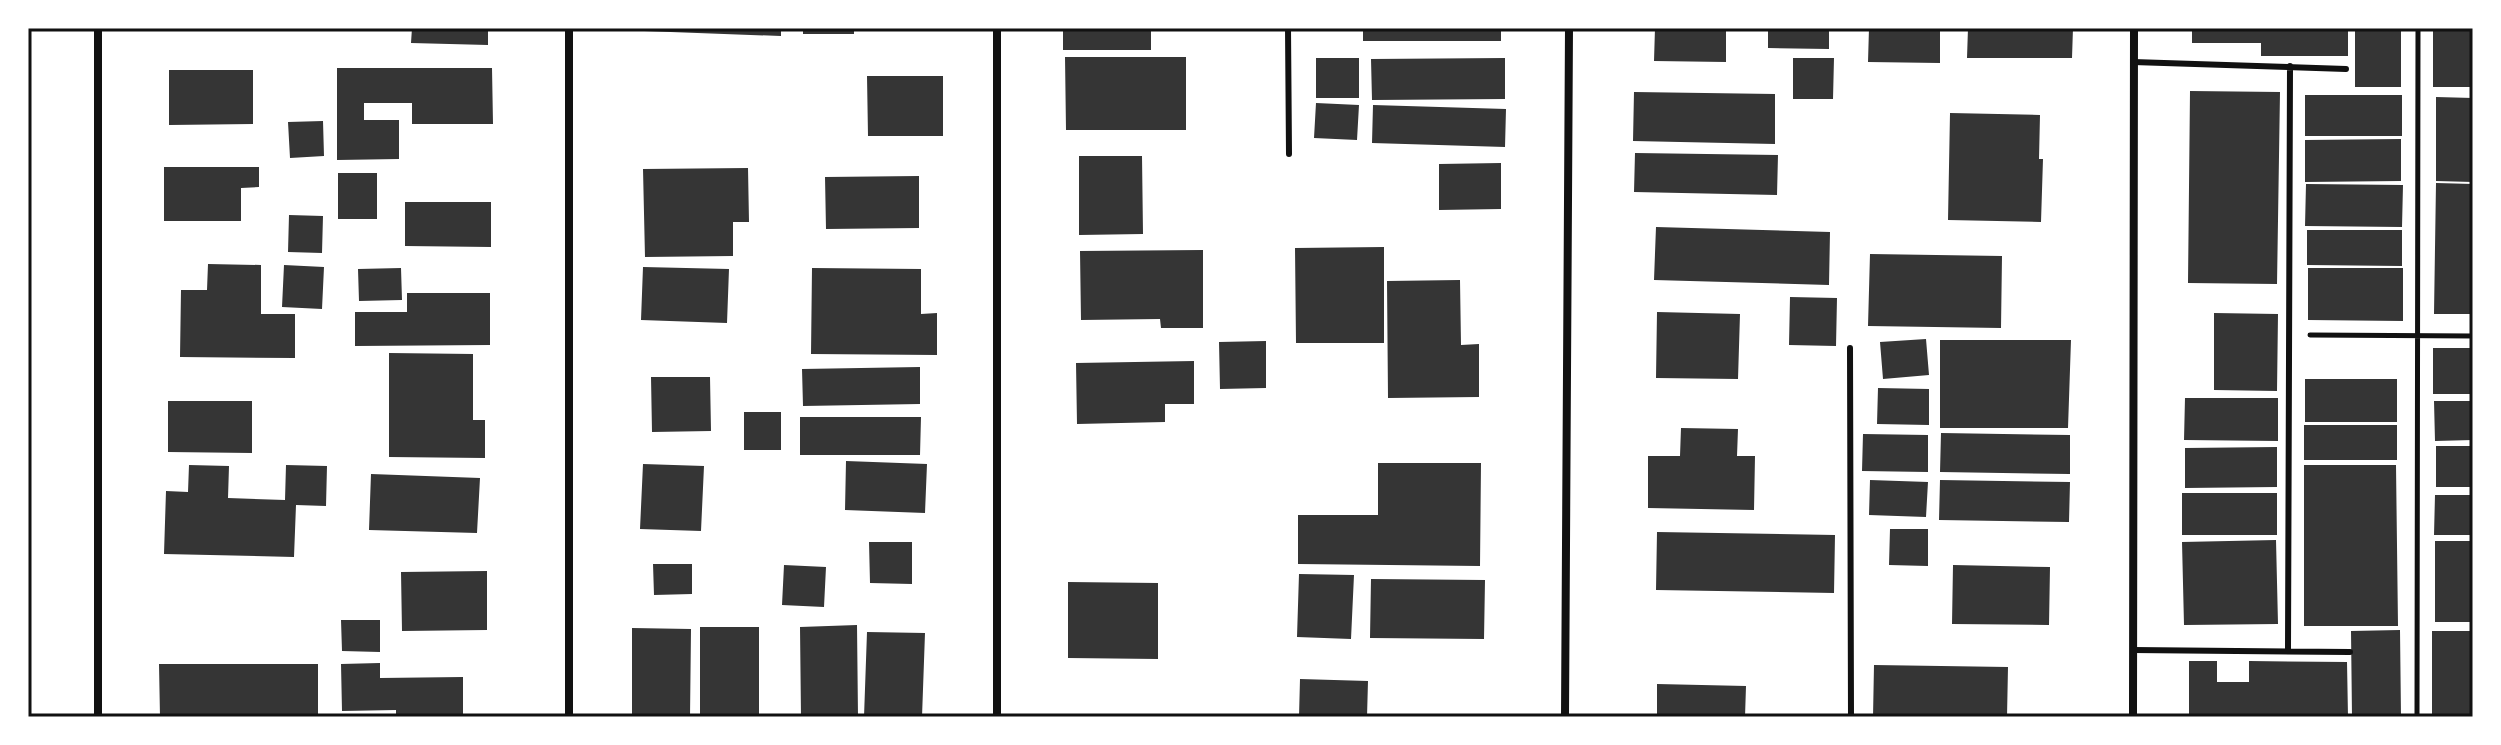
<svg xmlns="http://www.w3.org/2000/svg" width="2501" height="745" font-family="Montserrat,sans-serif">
  <rect width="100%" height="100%" fill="#fff"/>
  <path fill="#353535" d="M 412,28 L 488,28 L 488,45 L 411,43 Z
    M 645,28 L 781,28 L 781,36 L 644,31 Z
    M 803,28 L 854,28 L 854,34 L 803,34 Z
    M 1063,28 L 1151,28 L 1151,50 L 1063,50 Z
    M 1363,28 L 1501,28 L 1501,41 L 1363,41 Z
    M 1655,28 L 1726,28 L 1726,62 L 1654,61 Z
    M 1768,28 L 1829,28 L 1829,49 L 1768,48 Z
    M 1869,28 L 1940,28 L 1940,63 L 1868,62 Z
    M 1968,28 L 2073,28 L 2072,58 L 1967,58 Z
    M 2192,28 L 2348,28 L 2348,56 L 2261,56 L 2261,43 L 2192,43 Z
    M 2355,28 L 2401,28 L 2401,87 L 2355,87 Z
    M 2433,28 L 2473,28 L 2473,87 L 2433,87 Z
    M 1065,57 L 1186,57 L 1186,130 L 1066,130 Z
    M 1316,58 L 1359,58 L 1359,98 L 1316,98 Z
    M 1505,58 L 1505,99 L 1372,100 L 1371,59 Z
    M 1793,58 L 1834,58 L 1833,99 L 1793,99 Z
    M 337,68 L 492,68 L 493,124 L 412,124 L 412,103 L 364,103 L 364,120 L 399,120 L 399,159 L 337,160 Z
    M 169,70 L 253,70 L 253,124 L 169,125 Z
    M 867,76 L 943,76 L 943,136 L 868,136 Z
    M 2190,91 L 2280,92 L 2277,284 L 2188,283 Z
    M 1634,92 L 1775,94 L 1775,144 L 1633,141 Z
    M 2305,95 L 2402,95 L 2402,136 L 2305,136 Z
    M 2436,97 L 2473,98 L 2473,182 L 2436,181 Z
    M 1316,103 L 1359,105 L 1357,140 L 1314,138 Z
    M 1373,105 L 1506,109 L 1505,147 L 1372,143 Z
    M 1950,113 L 2040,115 L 2039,159 L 2043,159 L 2041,222 L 1948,220 Z
    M 323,121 L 324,156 L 290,158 L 288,122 Z
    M 2401,139 L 2401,181 L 2305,182 L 2305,140 Z
    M 1635,153 L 1778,155 L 1777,195 L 1634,192 Z
    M 1079,156 L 1142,156 L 1143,234 L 1079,235 Z
    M 1501,163 L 1501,209 L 1439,210 L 1439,164 Z
    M 164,167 L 259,167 L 259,187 L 241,188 L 241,221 L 164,221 Z
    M 748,168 L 749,222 L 733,222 L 733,256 L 645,257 L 643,169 Z
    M 338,173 L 377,173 L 377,219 L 338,219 Z
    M 919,176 L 919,228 L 826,229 L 825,177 Z
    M 2436,183 L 2473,184 L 2473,314 L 2434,314 Z
    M 2306,184 L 2403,185 L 2402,227 L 2305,226 Z
    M 405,202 L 491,202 L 491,247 L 405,246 Z
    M 289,215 L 323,216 L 322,253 L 288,252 Z
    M 1656,227 L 1830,232 L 1829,285 L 1654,280 Z
    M 2307,230 L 2402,230 L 2402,266 L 2307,265 Z
    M 1384,247 L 1384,343 L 1296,343 L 1295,248 Z
    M 1203,250 L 1203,328 L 1161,328 L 1160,319 L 1081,320 L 1080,251 Z
    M 1870,254 L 2002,256 L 2001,328 L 1868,326 Z
    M 208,264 L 261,265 L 261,314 L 295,314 L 295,358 L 180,357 L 181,290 L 207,290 Z
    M 284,265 L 324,267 L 322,309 L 282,307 Z
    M 643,267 L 729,269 L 727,323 L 641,320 Z
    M 401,268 L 402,300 L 359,301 L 358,269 Z
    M 812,268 L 921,269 L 921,314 L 937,313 L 937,355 L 811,354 Z
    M 2308,268 L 2403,268 L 2403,321 L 2308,320 Z
    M 1460,280 L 1461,345 L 1479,344 L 1479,397 L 1388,398 L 1387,281 Z
    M 407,293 L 490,293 L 490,345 L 355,346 L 355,312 L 407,312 Z
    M 1790,297 L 1837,298 L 1836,346 L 1789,345 Z
    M 1657,312 L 1740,314 L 1738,379 L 1656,378 Z
    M 2214,313 L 2278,314 L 2277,391 L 2214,390 Z
    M 1926,339 L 1929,375 L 1883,379 L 1880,342 Z
    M 1940,340 L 2071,340 L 2068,428 L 1940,428 Z
    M 1266,341 L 1266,388 L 1220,389 L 1219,342 Z
    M 2433,348 L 2473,348 L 2473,394 L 2433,394 Z
    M 389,353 L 473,354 L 473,420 L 485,420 L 485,458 L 389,457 Z
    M 1194,361 L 1194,404 L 1165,404 L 1165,422 L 1077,424 L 1076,363 Z
    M 920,367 L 920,404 L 803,406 L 802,369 Z
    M 651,377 L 710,377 L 711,431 L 652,432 Z
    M 2305,379 L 2397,379 L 2397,422 L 2305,422 Z
    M 1878,388 L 1929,389 L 1929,425 L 1877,424 Z
    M 2185,398 L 2278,398 L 2278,441 L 2184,440 Z
    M 168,401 L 252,401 L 252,453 L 168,452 Z
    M 2434,401 L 2473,401 L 2473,440 L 2435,441 Z
    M 744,412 L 781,412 L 781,450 L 744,450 Z
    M 800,417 L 921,417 L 920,455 L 800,455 Z
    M 2304,425 L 2397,425 L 2397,460 L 2304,460 Z
    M 1681,428 L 1738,429 L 1737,456 L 1755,456 L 1754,510 L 1648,508 L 1648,456 L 1680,456 Z
    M 1941,433 L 2070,435 L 2070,474 L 1940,472 Z
    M 1863,434 L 1928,435 L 1928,472 L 1862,471 Z
    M 2436,446 L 2473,446 L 2473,487 L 2436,487 Z
    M 2277,447 L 2277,487 L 2185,488 L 2185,448 Z
    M 846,461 L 927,464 L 925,513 L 845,510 Z
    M 1378,463 L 1481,463 L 1480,566 L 1298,564 L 1298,515 L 1378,515 Z
    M 643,464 L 704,466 L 701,531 L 640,529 Z
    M 189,465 L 229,466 L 228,498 L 285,500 L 286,465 L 327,466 L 326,506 L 296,505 L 294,557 L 164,554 L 166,491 L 188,492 Z
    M 2304,465 L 2396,465 L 2398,626 L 2304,626 Z
    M 371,474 L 480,478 L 477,533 L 369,530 Z
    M 1870,480 L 1928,482 L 1926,517 L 1869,515 Z
    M 1940,480 L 2070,482 L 2069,522 L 1939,520 Z
    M 2182,493 L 2277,493 L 2277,535 L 2182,535 Z
    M 2435,495 L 2473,495 L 2473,535 L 2434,535 Z
    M 1890,529 L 1928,529 L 1928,566 L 1889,565 Z
    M 1657,532 L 1835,535 L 1834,593 L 1656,590 Z
    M 2276,540 L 2278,624 L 2184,625 L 2182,542 Z
    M 2435,541 L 2473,541 L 2473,622 L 2435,622 Z
    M 869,542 L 912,542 L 912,584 L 870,583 Z
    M 653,564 L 692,564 L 692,594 L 654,595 Z
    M 784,565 L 826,567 L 824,607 L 782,605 Z
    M 1953,565 L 2050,567 L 2049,625 L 1952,624 Z
    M 487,571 L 487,630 L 402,631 L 401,572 Z
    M 1299,574 L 1354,575 L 1351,639 L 1297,637 Z
    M 1371,579 L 1485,580 L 1484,639 L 1370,638 Z
    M 1068,582 L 1158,583 L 1158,659 L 1068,658 Z
    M 341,620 L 380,620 L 380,652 L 342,651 Z
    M 857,625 L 858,717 L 801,717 L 800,627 Z
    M 700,627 L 759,627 L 759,717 L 700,717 Z
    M 632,628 L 691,629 L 690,717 L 632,717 Z
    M 2400,630 L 2401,717 L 2352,717 L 2351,631 Z
    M 2432,631 L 2473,631 L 2473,717 L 2432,717 Z
    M 867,632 L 925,633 L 922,717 L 864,717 Z
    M 2189,661 L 2217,661 L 2217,682 L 2249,682 L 2249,661 L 2347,662 L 2348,717 L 2189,717 Z
    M 380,663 L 380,678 L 463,677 L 463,717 L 396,717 L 396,710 L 342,711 L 341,664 Z
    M 159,664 L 318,664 L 318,717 L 160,717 Z
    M 1874,665 L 2008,667 L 2007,717 L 1873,717 Z
    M 1300,679 L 1368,681 L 1367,717 L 1299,717 Z
    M 1657,684 L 1746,686 L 1745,717 L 1657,717 Z"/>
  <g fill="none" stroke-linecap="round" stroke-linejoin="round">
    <path stroke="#111" stroke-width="5" d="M 2310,335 L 2473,336
      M 2417,717 L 2418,28"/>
    <path stroke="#111" stroke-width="6" d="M 1288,28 L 1289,154
      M 2133,62 L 2346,69
      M 1850,348 L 1851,717
      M 2133,650 L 2350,652
      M 2288,651 L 2290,66"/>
    <path stroke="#111" stroke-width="8" d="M 98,717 L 98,28
      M 569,717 L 569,28
      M 997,717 L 997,28
      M 1565,717 L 1569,28
      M 2133,717 L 2134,28"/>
  </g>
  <rect width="2501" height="745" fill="none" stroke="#ffffff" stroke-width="60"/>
  <rect x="30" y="30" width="2441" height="685" fill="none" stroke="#111" stroke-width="3"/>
</svg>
